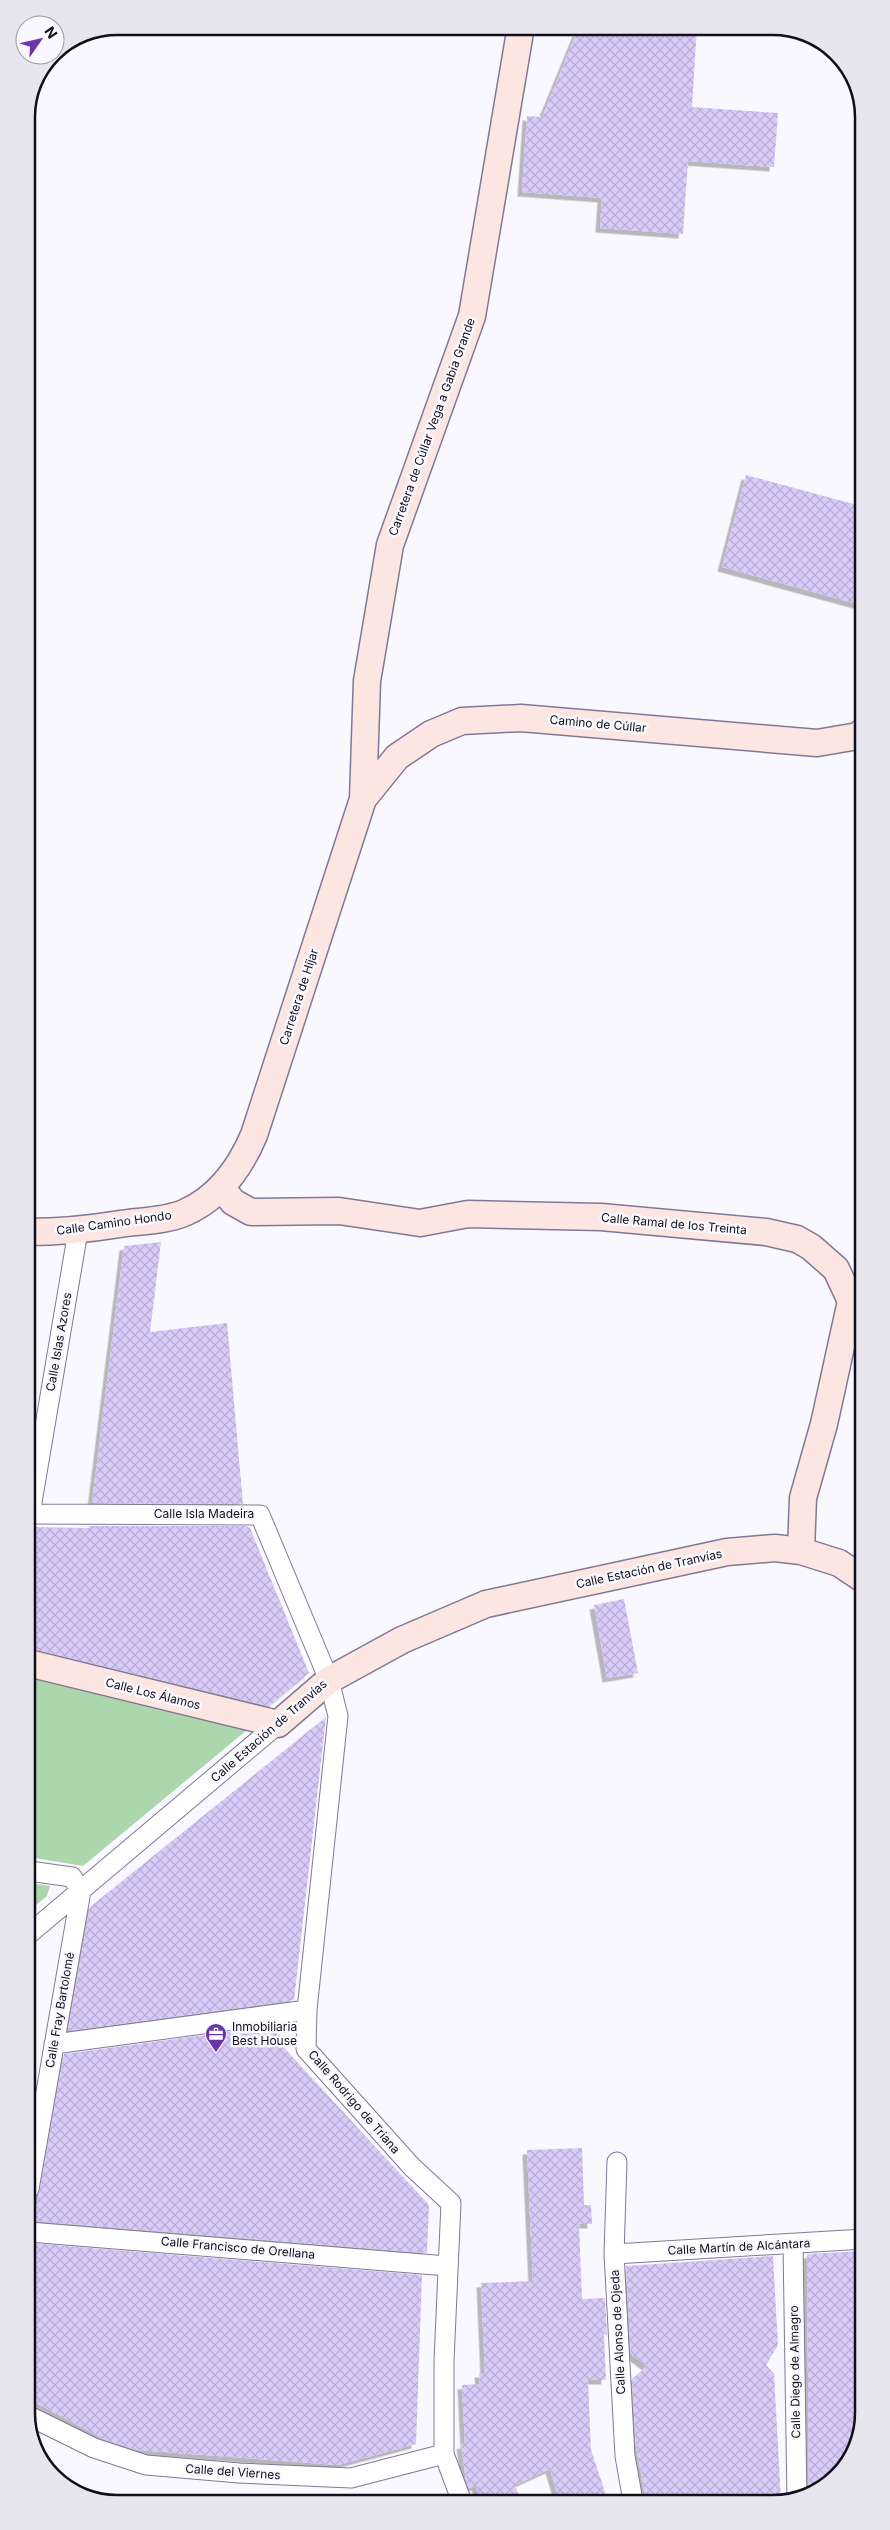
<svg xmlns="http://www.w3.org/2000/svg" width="890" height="2530" font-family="Inter,sans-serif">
  <defs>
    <pattern id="building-cross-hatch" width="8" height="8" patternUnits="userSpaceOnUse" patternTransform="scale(1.25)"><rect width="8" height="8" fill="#d8cbf9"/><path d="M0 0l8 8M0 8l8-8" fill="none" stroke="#b8add5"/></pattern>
    <filter id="shadow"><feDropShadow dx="-4.5" dy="4.5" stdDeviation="0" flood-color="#0004"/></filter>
  </defs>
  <rect width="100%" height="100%" fill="#faf8ff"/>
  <path fill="#acd7ad" d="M 28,1676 L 247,1730 L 83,1866 L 29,1857 Z
    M 29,1883 L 50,1886 L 47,1896 L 29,1911 Z"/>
  <path fill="url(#building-cross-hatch)" filter="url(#shadow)" d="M 616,26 L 697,26 L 692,107 L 778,113 L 774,167 L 688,161 L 683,234 L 600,228 L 602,198 L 522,192 L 527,116 L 542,117 L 577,32 L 615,35 Z
    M 746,475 L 861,506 L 861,605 L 722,567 Z
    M 161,1242 L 150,1332 L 227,1323 L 243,1504 L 92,1503 L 124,1246 Z
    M 89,1526 L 245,1526 L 250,1528 L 309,1673 L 269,1706 L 28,1648 L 28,1527 L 89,1528 Z
    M 624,1599 L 638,1673 L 607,1678 L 594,1605 Z
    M 326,1717 L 294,2000 L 68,2031 L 90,1907 Z
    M 279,2025 L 276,2039 L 429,2205 L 427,2253 L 34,2221 L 64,2054 Z
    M 582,2148 L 584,2205 L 591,2205 L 592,2224 L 579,2224 L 582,2299 L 605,2298 L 607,2336 L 604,2333 L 606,2380 L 588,2380 L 591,2450 L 608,2501 L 560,2502 L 550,2469 L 515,2485 L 521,2502 L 481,2502 L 476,2486 L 469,2488 L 466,2480 L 461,2445 L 465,2444 L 462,2385 L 480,2384 L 479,2373 L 485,2373 L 481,2283 L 533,2281 L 527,2150 Z
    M 30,2243 L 422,2275 L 416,2444 L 338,2465 L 138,2450 L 106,2440 L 29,2399 Z
    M 864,2251 L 864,2390 L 855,2391 L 856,2435 L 845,2468 L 809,2492 L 807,2254 Z
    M 773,2256 L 778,2345 L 766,2365 L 774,2374 L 781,2501 L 646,2501 L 636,2446 L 632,2379 L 647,2366 L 631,2354 L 626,2266 Z"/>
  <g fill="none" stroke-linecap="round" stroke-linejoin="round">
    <g stroke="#817898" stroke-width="21">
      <path id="street" d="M 28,1514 L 260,1515 L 329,1680 L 338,1716 L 307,2010 L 306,2049 L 412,2167 L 451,2203 L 444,2361 L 444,2454 L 462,2502
        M 30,1514 L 78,1231
        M 29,1871 L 72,1877 L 81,1891 L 29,2189
        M 29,1934 L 278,1724
        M 54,2044 L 307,2010
        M 617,2162 L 614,2254 L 625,2456 L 633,2501
        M 29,2232 L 447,2266
        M 793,2244 L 797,2501
        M 614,2254 L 864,2239
        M 29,2416 L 94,2448 L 146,2465 L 239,2473 L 351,2478 L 444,2454"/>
    </g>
    <g stroke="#817898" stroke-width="29">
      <path id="secondary" d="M 363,799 L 397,757 L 431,734 L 462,721 L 521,718 L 817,743 L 858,736 L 861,733
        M 221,1187 L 233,1202 L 251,1212 L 339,1211 L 420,1223 L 468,1214 L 601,1217 L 766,1232 L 797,1239 L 811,1247 L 836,1269 L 851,1301 L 824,1424 L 803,1498 L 801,1551
        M 28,1232 C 59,1232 89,1229 120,1224 C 140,1221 165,1221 184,1213 C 219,1198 240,1168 254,1135 L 363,799 L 367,681 L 390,545 L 472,316 L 521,26
        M 28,1663 L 278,1724 L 329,1680 L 402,1640 L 486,1604 L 727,1552 L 775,1548 L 801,1551 L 839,1563 L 863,1579"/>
    </g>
    <use href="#street" stroke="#fff" stroke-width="19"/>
    <use href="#secondary" stroke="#fce6e1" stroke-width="26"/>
  </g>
  <defs>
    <g id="office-pin" transform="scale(1.125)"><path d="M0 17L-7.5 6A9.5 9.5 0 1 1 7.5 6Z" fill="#6a34ab" stroke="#faf8ff"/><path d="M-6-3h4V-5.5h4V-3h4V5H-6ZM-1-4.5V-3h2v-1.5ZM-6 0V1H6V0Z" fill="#fff"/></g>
  </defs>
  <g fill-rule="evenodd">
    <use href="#office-pin" x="216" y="2034"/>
  </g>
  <g text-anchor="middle" stroke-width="5" stroke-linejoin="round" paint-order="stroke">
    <g font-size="12" fill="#120e1a" stroke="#faf8ff">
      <text transform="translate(432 427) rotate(-70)" y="4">Carretera de Cúllar Vega a Gabia Grande</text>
      <text transform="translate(598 724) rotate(5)" y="4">Camino de Cúllar</text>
      <text transform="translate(299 997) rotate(-72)" y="4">Carretera de Híjar</text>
      <text transform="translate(114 1223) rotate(-8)" y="4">Calle Camino Hondo</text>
      <text transform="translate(674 1224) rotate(5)" y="4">Calle Ramal de los Treinta</text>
      <text transform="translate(59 1342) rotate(-80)" y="4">Calle Islas Azores</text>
      <text x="204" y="1518">Calle Isla Madeira</text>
      <text transform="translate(649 1569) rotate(-12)" y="4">Calle Estación de Tranvías</text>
      <text transform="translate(153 1694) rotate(14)" y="4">Calle Los Álamos</text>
      <text transform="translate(269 1731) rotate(-41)" y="4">Calle Estación de Tranvías</text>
      <text transform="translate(60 2010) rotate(-80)" y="4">Calle Fray Bartolomé</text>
      <text transform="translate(354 2102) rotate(49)" y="4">Calle Rodrigo de Triana</text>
      <text transform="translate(739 2247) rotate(-3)" y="4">Calle Martín de Alcántara</text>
      <text transform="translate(238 2248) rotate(5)" y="4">Calle Francisco de Orellana</text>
      <text transform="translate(618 2332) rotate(-93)" y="4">Calle Alonso de Ojeda</text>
      <text transform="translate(795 2372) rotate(-91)" y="4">Calle Diego de Almagro</text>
      <text transform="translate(233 2472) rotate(4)" y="4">Calle del Viernes</text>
    </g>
    <g font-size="12" fill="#120e1a" stroke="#faf8ff" text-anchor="start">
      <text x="232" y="2031">Inmobiliaria<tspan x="232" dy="14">Best House</tspan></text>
    </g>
  </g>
  <path d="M0 0H890V2530H0ZM117 35H773A82 82 0 0 1 855 117V2413A82 82 0 0 1 773 2495H117A82 82 0 0 1 35 2413V117A82 82 0 0 1 117 35Z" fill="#e7e5ed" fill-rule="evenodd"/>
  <path fill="none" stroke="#120e1a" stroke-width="2.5" d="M117 35H773A82 82 0 0 1 855 117V2413A82 82 0 0 1 773 2495H117A82 82 0 0 1 35 2413V117A82 82 0 0 1 117 35Z"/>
  <g transform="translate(40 40) rotate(56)"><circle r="24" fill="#faf8ff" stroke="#9d9aa3"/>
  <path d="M0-4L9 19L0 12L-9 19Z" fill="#6a34ab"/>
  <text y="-8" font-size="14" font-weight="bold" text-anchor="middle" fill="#120e1a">N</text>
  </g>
</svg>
